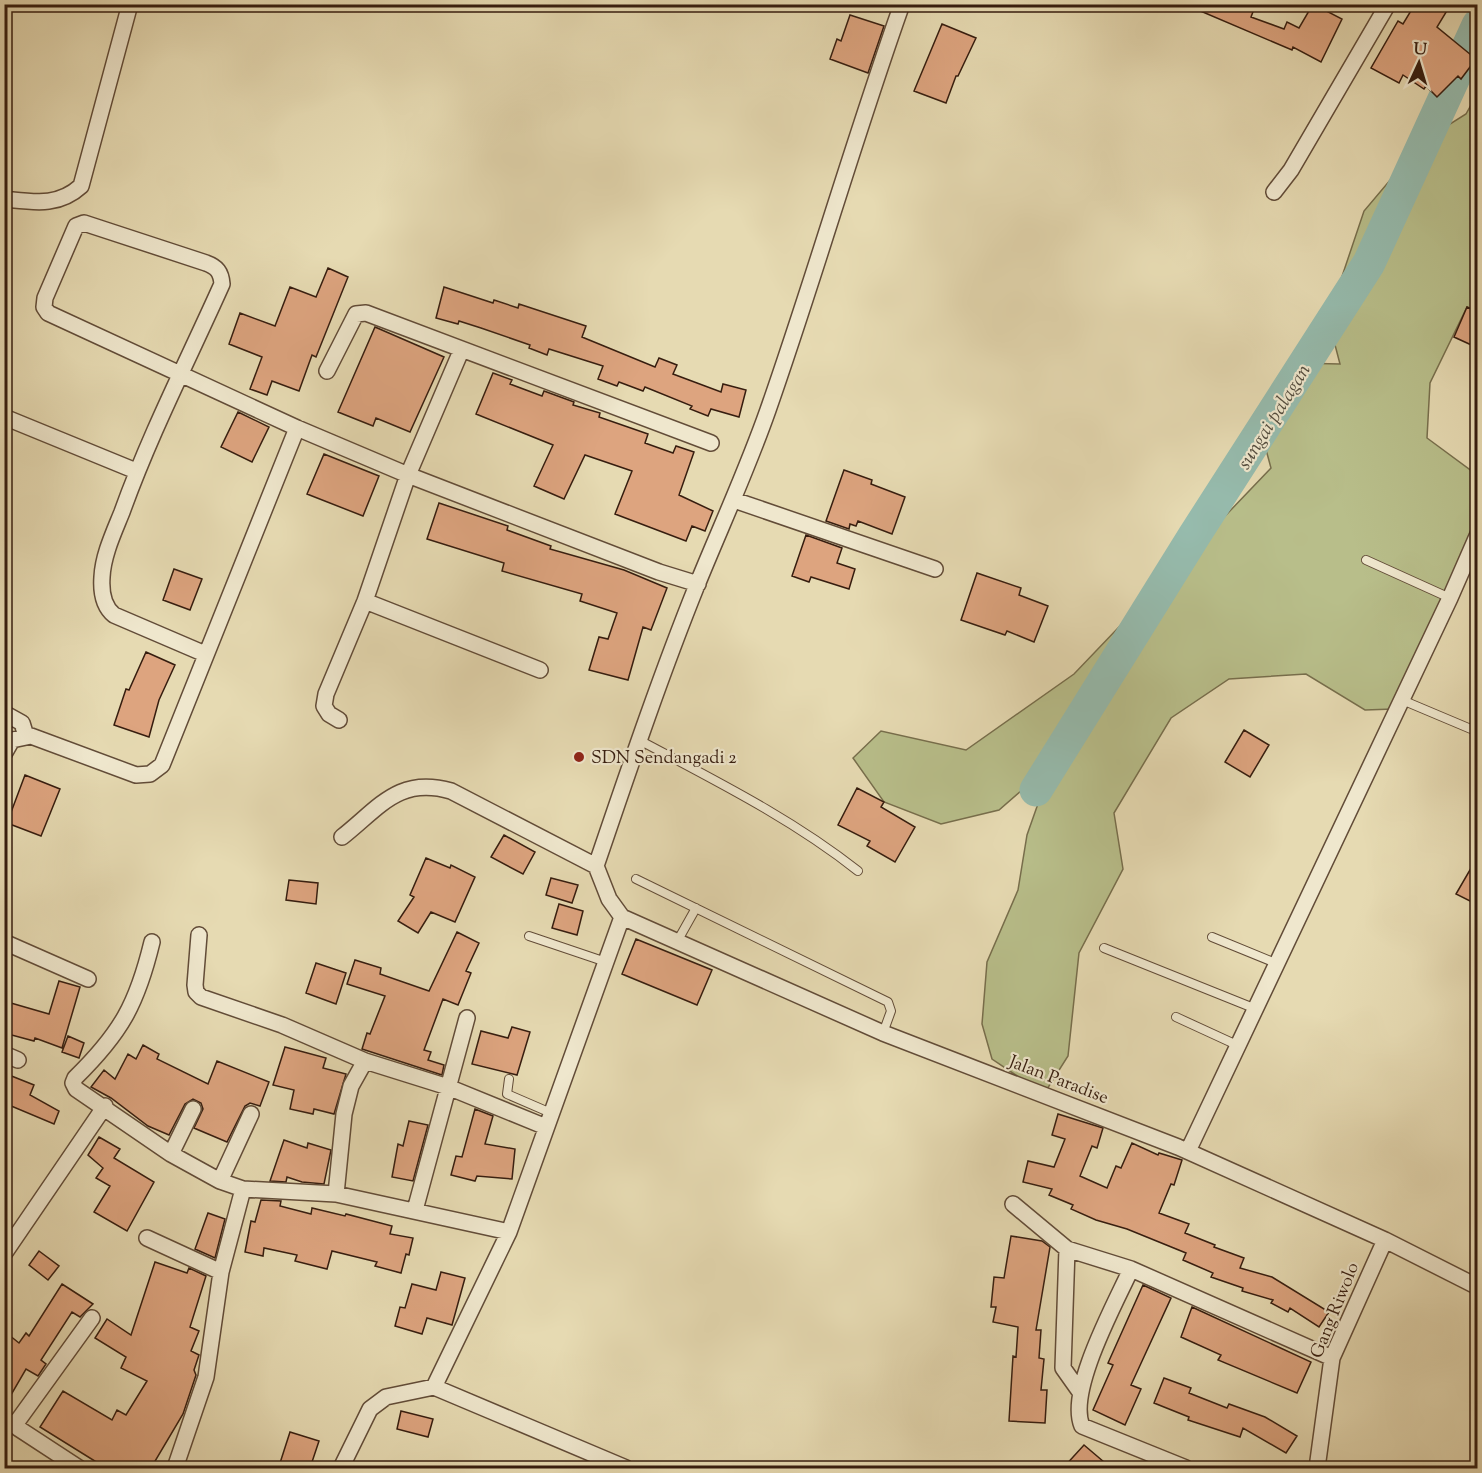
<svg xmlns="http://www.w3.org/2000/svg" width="1482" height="1473" font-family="'Sorts Mill Goudy',serif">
  <rect width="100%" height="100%" fill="#e6dab2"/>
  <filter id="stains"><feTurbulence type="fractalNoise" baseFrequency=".00333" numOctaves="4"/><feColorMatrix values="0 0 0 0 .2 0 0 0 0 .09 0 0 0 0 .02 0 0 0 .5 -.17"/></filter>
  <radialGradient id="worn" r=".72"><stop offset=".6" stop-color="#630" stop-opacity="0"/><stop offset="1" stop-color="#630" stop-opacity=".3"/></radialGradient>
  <path fill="#b8be8a" stroke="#776e4c" stroke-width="1.5" d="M 1477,94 L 1477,311 L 1467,307 L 1430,383 L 1427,438 L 1477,475 L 1477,522 L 1393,709 L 1365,710 L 1306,674 L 1229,679 L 1171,718 L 1114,813 L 1123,869 L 1079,953 L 1068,1056 L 1044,1094 L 992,1059 L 982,1024 L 987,962 L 1018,890 L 1027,835 L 1052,764 L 999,810 L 941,824 L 884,802 L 853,758 L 881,731 L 966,750 L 1074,674 L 1271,468 L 1261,431 L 1295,363 L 1340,364 L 1328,318 L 1364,211 L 1423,141 L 1466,114 Z"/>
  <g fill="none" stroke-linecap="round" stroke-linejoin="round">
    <path stroke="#96bbad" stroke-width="33" d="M 1036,790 L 1194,536 L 1369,263 L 1478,25"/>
  </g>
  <path fill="#dda47f" stroke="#361d0f" stroke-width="1.5" d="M 1184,4 L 1256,4 L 1251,17 L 1284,29 L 1287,22 L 1299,28 L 1313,4 L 1342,19 L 1321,62 L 1293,47 L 1292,50 Z
    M 1415,4 L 1451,4 L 1437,27 L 1476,59 L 1461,79 L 1458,76 L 1437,97 L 1426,86 L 1424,89 L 1403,75 L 1399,83 L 1371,68 L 1398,21 L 1403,24 Z
    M 850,15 L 884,26 L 868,73 L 830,59 L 837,39 L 841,41 Z
    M 942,24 L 976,38 L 958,76 L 956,76 L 946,103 L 914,91 Z
    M 328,268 L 348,277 L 316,357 L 312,355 L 299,391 L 272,381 L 267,395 L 250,389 L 262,357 L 229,344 L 240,313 L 275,326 L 290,287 L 316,297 Z
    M 444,287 L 493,303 L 494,300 L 518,308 L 519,304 L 586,326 L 582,337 L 655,367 L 659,358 L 677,365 L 673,374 L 721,392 L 723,384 L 746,390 L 739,417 L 711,409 L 708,416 L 690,409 L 692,406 L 645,387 L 643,391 L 619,382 L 617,386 L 598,379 L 603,366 L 549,349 L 547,355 L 529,348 L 530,345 L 481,328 L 459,321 L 458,324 L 436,318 Z
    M 1467,307 L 1478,312 L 1478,348 L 1454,337 Z
    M 375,327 L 444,357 L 410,432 L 376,418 L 373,426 L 338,412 Z
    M 493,373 L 512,380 L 510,384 L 542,396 L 544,391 L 574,402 L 573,405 L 600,413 L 599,417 L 648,434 L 645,443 L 673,453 L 676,446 L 694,452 L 679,495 L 713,511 L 705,531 L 692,526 L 686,541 L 615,514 L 632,471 L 585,455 L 564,499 L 534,486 L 553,445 L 476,414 Z
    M 238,412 L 269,427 L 252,462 L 221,447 Z
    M 324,454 L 379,476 L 363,516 L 307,494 Z
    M 844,470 L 872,480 L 871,484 L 905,497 L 892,534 L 858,521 L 856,526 L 850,524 L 849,529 L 826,521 Z
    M 439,503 L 508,526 L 507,530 L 551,546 L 550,549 L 624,570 L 667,588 L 651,630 L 643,627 L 628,680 L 589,670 L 599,637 L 608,639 L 617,613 L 580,601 L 582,594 L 502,571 L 504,563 L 427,539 Z
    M 806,535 L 842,548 L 837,563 L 855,569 L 849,589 L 811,577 L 809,582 L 792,576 Z
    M 174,569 L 202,579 L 190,610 L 163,600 Z
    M 977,573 L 1021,588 L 1019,595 L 1048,606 L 1034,642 L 1007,631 L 1005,635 L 961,620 Z
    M 146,652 L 175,665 L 159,700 L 149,737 L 114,725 L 126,689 L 129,690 Z
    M 1244,730 L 1269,745 L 1250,777 L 1225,762 Z
    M 25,775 L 60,789 L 41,836 L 7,823 Z
    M 857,788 L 884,802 L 881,807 L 915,827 L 895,862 L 867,846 L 870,841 L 838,825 Z
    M 504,835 L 535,852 L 523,874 L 491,857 Z
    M 1478,856 L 1478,905 L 1456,894 Z
    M 426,858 L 450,868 L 451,865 L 475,877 L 455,922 L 431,912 L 418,933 L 398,921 L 414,897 L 410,895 Z
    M 551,878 L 578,885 L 572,903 L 546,895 Z
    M 289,880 L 318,883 L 316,904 L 286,900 Z
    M 559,904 L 583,911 L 577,935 L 552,928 Z
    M 457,932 L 479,943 L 466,971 L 471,973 L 458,1005 L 443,999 L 424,1050 L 431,1052 L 428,1060 L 444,1065 L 442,1075 L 362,1049 L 367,1033 L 370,1034 L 385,996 L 347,984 L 355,960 L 381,968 L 380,974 L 429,991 Z
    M 636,939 L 712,970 L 697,1005 L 622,974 Z
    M 316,963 L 346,973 L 336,1004 L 306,993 Z
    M 59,981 L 80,987 L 62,1048 L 35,1038 L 34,1041 L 4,1033 L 4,1001 L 49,1014 Z
    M 512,1027 L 530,1032 L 517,1075 L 472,1064 L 481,1031 L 508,1038 Z
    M 68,1036 L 84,1043 L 79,1058 L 62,1052 Z
    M 143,1045 L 159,1054 L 157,1059 L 208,1084 L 217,1061 L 269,1082 L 260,1106 L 250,1103 L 245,1106 L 227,1142 L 194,1128 L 203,1109 L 201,1103 L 193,1099 L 185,1104 L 169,1135 L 148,1126 L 111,1098 L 91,1087 L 104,1070 L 115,1079 L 128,1054 L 136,1059 Z
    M 285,1047 L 326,1058 L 323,1068 L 346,1074 L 334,1114 L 314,1109 L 313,1114 L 290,1109 L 294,1090 L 273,1085 Z
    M 4,1073 L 34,1085 L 30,1095 L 59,1111 L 54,1124 L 4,1103 Z
    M 475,1109 L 493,1116 L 485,1144 L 515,1149 L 512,1179 L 477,1176 L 475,1181 L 451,1175 L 456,1156 L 462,1157 Z
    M 1058,1114 L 1103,1128 L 1097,1148 L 1092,1146 L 1080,1176 L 1107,1188 L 1116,1166 L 1121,1168 L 1132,1143 L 1158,1155 L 1159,1153 L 1182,1160 L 1174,1185 L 1171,1184 L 1159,1213 L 1189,1224 L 1185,1233 L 1215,1245 L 1214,1247 L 1244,1258 L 1240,1268 L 1272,1277 L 1329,1312 L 1319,1327 L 1290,1308 L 1288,1312 L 1271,1303 L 1273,1300 L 1242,1291 L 1243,1288 L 1211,1277 L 1213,1273 L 1183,1260 L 1186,1253 L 1127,1229 L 1096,1220 L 1071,1209 L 1073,1205 L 1049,1195 L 1052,1189 L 1023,1182 L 1028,1161 L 1054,1167 L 1065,1139 L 1052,1135 Z
    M 409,1121 L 428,1125 L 413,1181 L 392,1177 L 398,1144 L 403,1146 Z
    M 99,1137 L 120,1149 L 114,1158 L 154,1182 L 127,1231 L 94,1212 L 110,1186 L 96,1178 L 103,1168 L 88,1155 Z
    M 284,1140 L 307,1148 L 308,1143 L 331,1150 L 324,1184 L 302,1182 L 287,1177 L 286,1182 L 270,1181 Z
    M 261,1200 L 281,1201 L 280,1206 L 311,1214 L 312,1208 L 345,1216 L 346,1214 L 392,1226 L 390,1234 L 413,1238 L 409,1255 L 406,1254 L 401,1273 L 375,1266 L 377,1262 L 332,1251 L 327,1269 L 295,1261 L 297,1255 L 264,1248 L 263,1256 L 245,1252 L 251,1221 L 255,1222 Z
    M 208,1213 L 225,1219 L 215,1258 L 195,1249 Z
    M 1011,1236 L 1042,1241 L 1050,1247 L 1036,1330 L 1041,1330 L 1039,1358 L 1044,1359 L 1041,1390 L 1047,1390 L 1045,1423 L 1009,1421 L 1013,1356 L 1016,1357 L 1018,1327 L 993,1322 L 996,1307 L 991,1307 L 994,1277 L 1004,1278 Z
    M 39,1251 L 59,1266 L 48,1280 L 29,1265 Z
    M 155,1262 L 187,1273 L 189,1268 L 206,1276 L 190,1327 L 199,1331 L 191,1351 L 199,1355 L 194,1370 L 196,1375 L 183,1414 L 151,1468 L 94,1468 L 98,1463 L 40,1427 L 63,1391 L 112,1420 L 117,1410 L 126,1415 L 147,1381 L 121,1368 L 126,1357 L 95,1338 L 107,1319 L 131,1335 Z
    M 441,1272 L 465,1278 L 452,1325 L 427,1318 L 422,1334 L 395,1326 L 400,1307 L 405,1308 L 412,1284 L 436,1290 Z
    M 62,1284 L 93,1304 L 80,1317 L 72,1312 L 41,1360 L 46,1364 L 38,1376 L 26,1369 L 4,1407 L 4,1363 L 11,1354 L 4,1348 L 4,1341 L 9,1335 L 19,1343 L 26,1333 L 29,1336 Z
    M 1143,1285 L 1171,1298 L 1131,1385 L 1141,1389 L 1125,1425 L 1093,1410 L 1113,1365 L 1108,1363 Z
    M 1192,1307 L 1311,1362 L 1297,1393 L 1218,1360 L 1221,1355 L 1181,1337 Z
    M 1164,1378 L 1191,1388 L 1189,1393 L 1227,1408 L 1229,1404 L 1265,1417 L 1297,1436 L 1286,1453 L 1243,1428 L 1240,1437 L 1188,1420 L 1189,1417 L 1154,1403 Z
    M 401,1411 L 433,1419 L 428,1437 L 397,1429 Z
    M 290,1432 L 319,1441 L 310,1468 L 298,1468 L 280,1463 Z
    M 1084,1445 L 1111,1468 L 1063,1468 Z"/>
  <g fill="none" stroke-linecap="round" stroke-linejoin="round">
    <g stroke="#624c38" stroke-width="10">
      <path id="service" d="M 1366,560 L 1450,598
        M 1402,700 L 1478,732
        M 639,740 C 714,780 791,818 858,871
        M 636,879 L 888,1002 L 891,1011 L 883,1033
        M 529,936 L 606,962
        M 1212,937 L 1278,964
        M 678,940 L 696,908
        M 1104,948 L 1256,1009
        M 1176,1017 L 1239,1046
        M 509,1079 L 507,1094 L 551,1113"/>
    </g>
    <g stroke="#624c38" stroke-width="18">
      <path id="minor" d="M 1274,192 L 1291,170 L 1388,4
        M 4,199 C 34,202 58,207 81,186 L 130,4
        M 327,371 L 356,314 L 366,313 L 711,443
        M 9,419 L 136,471
        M 734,500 L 935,569
        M 365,601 L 540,670
        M 205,654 L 114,615 C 103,606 101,591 102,577 C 103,555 114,532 122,512 C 150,434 188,360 222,284 C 221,272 217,267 206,263 L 84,223 L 76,226 L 45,298 L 44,307 L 48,313 L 297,428
        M 4,713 L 22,723 L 26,736
        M 339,720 L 329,714 L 324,706 L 326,694 L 365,601 L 408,475 L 461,351
        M 4,754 L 12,740 L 31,736 L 136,775 L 150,774 L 162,765 L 297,428 L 408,475 L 659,572 L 698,584
        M 342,837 C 380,807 399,776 451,791 L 596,866
        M 622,917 L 609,899 L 596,866 C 628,772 660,677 697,585 C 721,526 747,470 768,410 C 815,276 854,139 902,4
        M 622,917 L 883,1033 L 1178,1147 L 1385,1240 L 1478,1287
        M 199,935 L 195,985 L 196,992 L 201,997 L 282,1025 L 365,1061 L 448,1087 L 546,1127
        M 4,942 L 88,979
        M 152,942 C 137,1004 121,1033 75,1078 L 73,1083 L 76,1089 L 171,1154 L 220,1181 L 243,1189 L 336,1194 L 509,1232
        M 4,1054 L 18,1060
        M 1188,1151 L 1450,598 L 1478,534
        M 171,1154 L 193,1109
        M 220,1181 L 251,1114
        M 336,1194 L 344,1114 L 351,1086 L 365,1061
        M 1013,1204 L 1067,1249 L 1131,1269 L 1332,1358
        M 415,1210 L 467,1018
        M 147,1238 L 221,1272
        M 1067,1249 L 1063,1368 L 1080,1392
        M 4,1254 L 105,1106
        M 1131,1269 C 1115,1304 1067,1391 1082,1426 L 1186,1468
        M 434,1387 L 626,1468
        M 4,1419 L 79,1468
        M 14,1426 L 92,1318
        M 175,1468 L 206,1377 L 221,1272 L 243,1189
        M 341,1468 L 370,1409 L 386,1397 L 434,1387 L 509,1232 L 622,917
        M 1317,1468 L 1332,1358 L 1385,1240"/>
    </g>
    <use href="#service" stroke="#efe7cd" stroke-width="8"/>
    <use href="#minor" stroke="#efe7cd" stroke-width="15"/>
  </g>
  <circle fill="#8f2418" stroke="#efe7cd" stroke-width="2" cx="579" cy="757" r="6"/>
  <g text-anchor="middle" stroke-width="4.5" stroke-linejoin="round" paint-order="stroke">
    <g font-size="18" fill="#361d0f" stroke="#efe7cd" text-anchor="start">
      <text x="591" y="763">SDN Sendangadi 2</text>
    </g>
    <g font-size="18" fill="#361d0f" stroke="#efe7cd">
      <text transform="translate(1059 1079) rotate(21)" y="6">Jalan Paradise</text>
      <text transform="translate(1334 1310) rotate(-68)" y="6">Gang Riwolo</text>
    </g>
    <g font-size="20" font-style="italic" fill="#534c3e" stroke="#efe7cd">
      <text transform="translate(1273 416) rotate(-58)" y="7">sungai palagan</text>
    </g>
  </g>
  <rect width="1482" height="1473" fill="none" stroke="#e6dab2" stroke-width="24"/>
  <rect x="6" y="6" width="1470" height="1461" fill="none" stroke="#361d0f" stroke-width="3"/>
  <rect x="12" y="12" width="1458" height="1449" fill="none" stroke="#361d0f" stroke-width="1.5"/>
  <g transform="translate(1419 63) rotate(4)" stroke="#efe7cd" stroke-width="4.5" paint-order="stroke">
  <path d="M0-4.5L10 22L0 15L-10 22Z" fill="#361d0f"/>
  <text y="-9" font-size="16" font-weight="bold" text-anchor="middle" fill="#361d0f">U</text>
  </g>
  <rect width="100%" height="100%" filter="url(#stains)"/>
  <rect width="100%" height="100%" fill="url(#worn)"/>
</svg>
